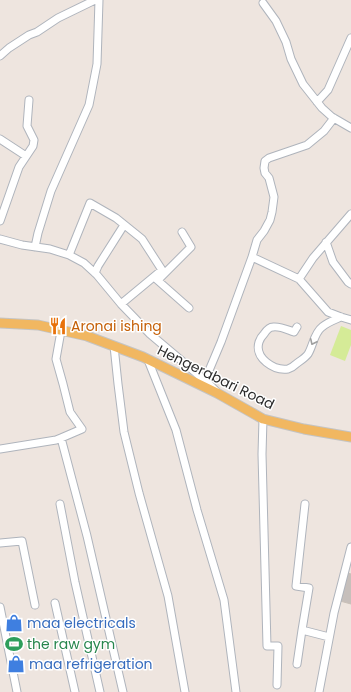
<svg xmlns="http://www.w3.org/2000/svg" width="351" height="692" font-family="Poppins,sans-serif">
  <rect width="100%" height="100%" fill="#eee5df"/>
  <path fill="#d5eb97" d="M 341,326 L 351,330 L 351,345 L 345,361 L 330,355 Z"/>
  <path fill="#c6bfbb" stroke="#c9c0b8" d="M 348,573 L 351,574 L 351,604 L 340,601 Z"/>
  <g fill="none" stroke-linecap="round" stroke-linejoin="round">
    <g stroke="#afb4bc" stroke-width="9">
      <path id="minor" d="M 263,3 L 276,21 L 286,42 L 291,59 L 303,84 L 322,108 L 332,117 L 351,128
        M 0,56 L 9,48 L 29,35 L 37,32 L 58,18 L 95,0
        M 317,102 L 328,90 L 351,38
        M 0,139 L 26,156
        M 351,214 L 313,258 L 299,279 L 328,312 L 341,317 L 351,320
        M 0,221 L 19,167 L 33,146 L 34,140 L 27,126 L 29,100
        M 0,239 L 22,245 L 50,249 L 69,255 L 84,263 L 97,275 L 121,304 L 150,334 L 208,383 L 216,391
        M 326,242 L 333,262 L 348,282 L 351,284
        M 35,247 L 38,233 L 51,191 L 89,105 L 97,64 L 99,0
        M 69,255 L 90,203 L 116,218 L 142,239 L 162,270 L 121,304
        M 252,257 L 299,279
        M 95,273 L 98,266 L 124,225
        M 155,278 L 189,308
        M 158,280 L 191,247 L 182,232
        M 297,327 L 294,332 C 288,330 280,326 273,327 C 269,327 266,331 264,334 C 262,336 260,339 259,342 C 254,358 274,371 288,369 C 291,368 294,366 296,364 C 300,361 305,358 308,354 C 313,346 314,333 322,327 C 328,322 334,320 341,317
        M 114,346 L 118,384 L 124,432 L 139,493 L 168,596 L 185,692
        M 148,360 L 176,430 L 197,510 L 224,600 L 236,692
        M 205,380 L 221,342 L 252,257 L 257,240 L 264,231 L 270,220 L 272,212 L 274,197 L 269,178 L 265,173 L 264,168 L 265,161 L 269,158 L 307,145 L 324,131 L 334,118
        M 263,419 L 262,454 L 267,646 L 278,646 L 277,685
        M 61,438 L 87,536 L 123,692
        M 0,449 L 56,440 L 61,438 L 82,429 L 70,412 L 63,384 L 56,359 L 61,331
        M 60,504 L 75,582 L 100,692
        M 0,543 L 22,541 L 35,605
        M 55,603 L 75,692
        M 0,607 L 17,692
        M 302,630 L 309,588 L 296,586 L 305,504
        M 297,664 L 302,630 L 329,637
        M 319,692 L 334,613 L 351,547"/>
    </g>
    <g stroke="#c4c4c4" stroke-width="11">
      <path id="major" d="M 0,323 L 38,325 L 87,336 L 143,357 L 217,393 L 263,419 L 304,429 L 351,437"/>
    </g>
    <use href="#minor" stroke="#fff" stroke-width="7"/>
    <use href="#major" stroke="#f1b761" stroke-width="9"/>
  </g>
  <defs><path id="oneway-chevron" d="M-2-3.5L2.5 0L-2 3.5" fill="none" stroke-width="1.6" stroke-linecap="round" stroke-linejoin="round"/></defs>
  <use stroke="#a0a0a0" href="#oneway-chevron" transform="translate(313 342) rotate(115)"/>
  <defs>
    <g id="restaurant-bare" transform="scale(1.38)"><path d="M-5-6h1v4h1v-4h1v4h1v-4h1v5L-1.5 .5V6h-2V.5L-5-1ZM5-6V6H3V1.5H1.5Q1.5-4 5-6Z" fill="#e8710a" stroke="#fff" stroke-width="2.5" paint-order="stroke"/></g>
    <g id="shop-bare" transform="scale(1.38)"><path d="M-5-2.5h2.3a2.7 3.5 0 0 1 5.4 0H5L5.5 6h-11ZM-1.5-2.5h3a1.5 2.3 0 0 0-3 0Z" fill="#3f7fe0" stroke="#fff" stroke-width="2.5" paint-order="stroke"/></g>
    <g id="stadium-bare" transform="scale(1.38)"><path d="M0-5a6.5 5 0 1 0 0 10a6.5 5 0 1 0 0-10ZM-3.5-1.8h7v3.6h-7Z" fill="#2e9e5b" stroke="#fff" stroke-width="2.5" paint-order="stroke"/></g>
  </defs>
  <g fill-rule="evenodd">
    <use href="#restaurant-bare" x="58" y="326"/>
    <use href="#shop-bare" x="14" y="623"/>
    <use href="#stadium-bare" x="14" y="644"/>
    <use href="#shop-bare" x="16" y="664"/>
  </g>
  <g text-anchor="middle" stroke-width="3" stroke-linejoin="round" paint-order="stroke">
    <g font-size="14" fill="#c56008" stroke="#fff" text-anchor="start">
      <text x="71" y="331">Aronai ishing</text>
    </g>
    <g font-size="14" fill="#2c2c2c" stroke="#fff">
      <text transform="translate(216 377) rotate(26)" y="5">Hengerabari Road</text>
    </g>
    <g font-size="14" fill="#366cbe" stroke="#fff" text-anchor="start">
      <text x="27" y="628">maa electricals</text>
      <text x="29" y="669">maa refrigeration</text>
    </g>
    <g font-size="14" fill="#27864d" stroke="#fff" text-anchor="start">
      <text x="27" y="649">the raw gym</text>
    </g>
  </g>
</svg>
